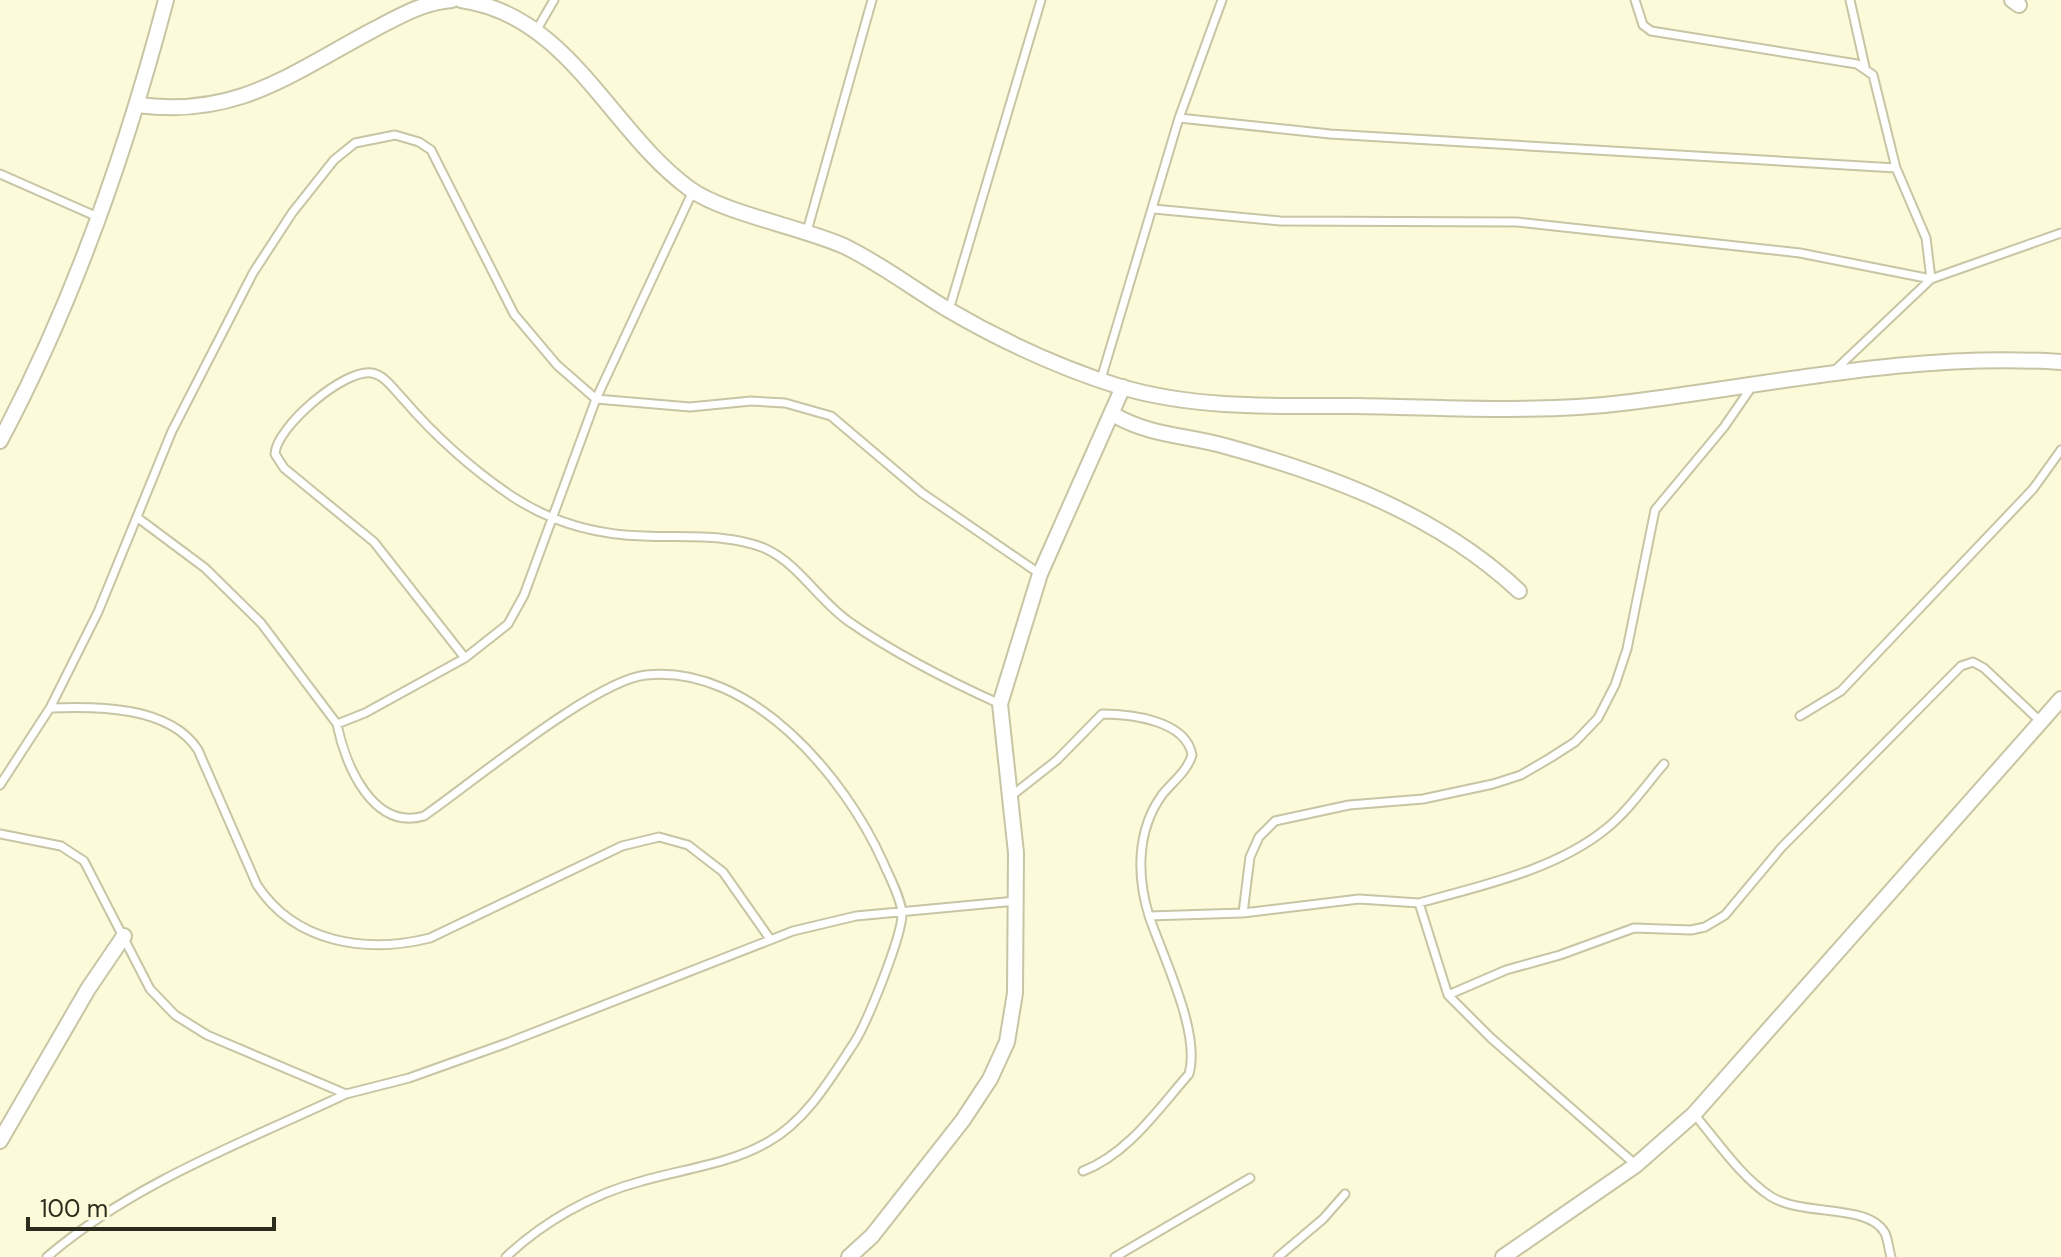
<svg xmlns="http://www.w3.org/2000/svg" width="2061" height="1257" font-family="'DM Sans',sans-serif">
  <rect width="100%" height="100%" fill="#fcfad8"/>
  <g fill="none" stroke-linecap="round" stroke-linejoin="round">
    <g stroke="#c7c5a4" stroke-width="11">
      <path id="lane" d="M 1635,0 L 1643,25 L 1651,31 L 1857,64 L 1873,75 L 1896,168 L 1926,238 L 1931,279 L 1833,372
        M 1850,0 L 1865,67
        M 536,31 L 554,0
        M 1179,118 L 1330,134 L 1896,168
        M 0,174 L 100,218
        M 693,191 L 596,399 L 690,407 L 751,401 L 785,403 L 831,416 L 922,493 L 1040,574
        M 1154,209 L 1280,221 L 1517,222 L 1800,253 L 1931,279 L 2061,233
        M 807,231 L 872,0
        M 949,310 L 1041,0
        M 1101,379 L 1179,118 L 1222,0
        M 138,518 L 205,568 L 261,623 L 337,724 C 345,765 373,831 424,816 C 472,783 595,680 646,675 C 751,664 845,777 883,862 C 889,876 901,898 902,913 C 903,934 867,1023 854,1043 C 831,1078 806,1121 768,1142 C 730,1164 683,1169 642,1181 C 592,1194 543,1222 506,1257
        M 50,708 C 97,706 170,706 198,750 L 257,885 C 295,943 366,954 430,938 L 622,846 L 659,837 L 688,845 L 723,872 L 770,939
        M 1800,716 L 1841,691 L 2033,489 L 2061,450
        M 337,724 L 365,713 L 465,658 L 374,542 L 284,468 L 275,454 C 276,427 345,368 372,373 C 385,375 395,391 404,400 C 435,436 473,470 513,497 C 553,523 597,535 644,536 C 684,538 727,533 764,548 C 799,563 819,602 851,623 C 897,655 949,681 1000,704
        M 0,785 L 50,708 L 98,612 L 172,431 L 253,273 L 292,213 L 334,160 L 355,143 L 395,135 L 419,142 L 431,150 L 514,314 L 557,365 L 596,399 L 524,595 L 508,624 L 465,658
        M 1010,797 L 1057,760 L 1102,714 C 1130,714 1186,720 1192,755 C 1187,772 1172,782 1162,795 C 1136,831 1137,877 1149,916 L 1243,913 L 1250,857 L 1259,837 L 1275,821 L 1349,805 L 1423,799 L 1493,784 L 1521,775 L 1550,758 L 1575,742 L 1598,718 L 1615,685 L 1627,649 L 1655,510 L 1724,427 L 1753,385
        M 0,834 L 61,846 L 84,861 L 150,989 L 175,1015 L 207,1035 L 346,1094 L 409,1078 L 507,1043 L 793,931 L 856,916 L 1016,901
        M 1419,903 C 1480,886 1556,870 1607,828 C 1629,810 1646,785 1664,764
        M 1243,913 L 1359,899 L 1419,903 L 1448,995 L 1491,1038 L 1636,1165
        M 1448,995 L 1506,970 L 1560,955 L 1634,928 L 1691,930 L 1705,927 L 1725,915 L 1781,848 L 1961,666 L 1973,662 L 1984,668 L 2041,722
        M 1694,1114 C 1717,1141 1740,1176 1770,1196 C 1802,1217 1869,1203 1885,1233 C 1888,1240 1889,1250 1891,1257
        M 1083,1171 C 1128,1154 1158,1109 1189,1074 C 1201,1033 1163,957 1149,916
        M 47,1257 C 133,1183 244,1142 346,1094
        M 1115,1257 L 1250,1178
        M 1278,1257 L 1323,1219 L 1345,1194"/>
    </g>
    <g stroke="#c7c5a4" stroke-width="18">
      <path id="street" d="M 461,0 C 569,15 610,131 690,189 C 723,213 801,227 844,246 C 881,264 912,288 947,309 C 1000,340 1063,369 1121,387 C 1196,409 1277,406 1354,406 C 1446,407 1539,414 1631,402 C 1775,384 1915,352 2061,362
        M 2012,0 L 2019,5
        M 138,105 C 237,118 290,74 373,30 C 398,17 423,2 452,0
        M 1114,415 C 1151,436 1185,435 1225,446 C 1331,475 1438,515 1519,591
        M 0,441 C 74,302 126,152 166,0
        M 0,1141 L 88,989 L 124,936
        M 849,1257 L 872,1236 L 963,1120 L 990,1079 L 1007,1042 L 1015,993 L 1016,853 L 1000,704 L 1040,574 L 1123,387
        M 1503,1257 L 1636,1165 L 1694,1114 L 2061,699"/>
    </g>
    <use href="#lane" stroke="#fff" stroke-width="7"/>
    <use href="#street" stroke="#fff" stroke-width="14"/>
  </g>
  <path d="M28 1217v12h246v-12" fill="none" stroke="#2b2b1e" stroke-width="4"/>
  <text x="40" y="1217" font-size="24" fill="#2b2b1e" stroke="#fcfad8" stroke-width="6" paint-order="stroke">100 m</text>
</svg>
